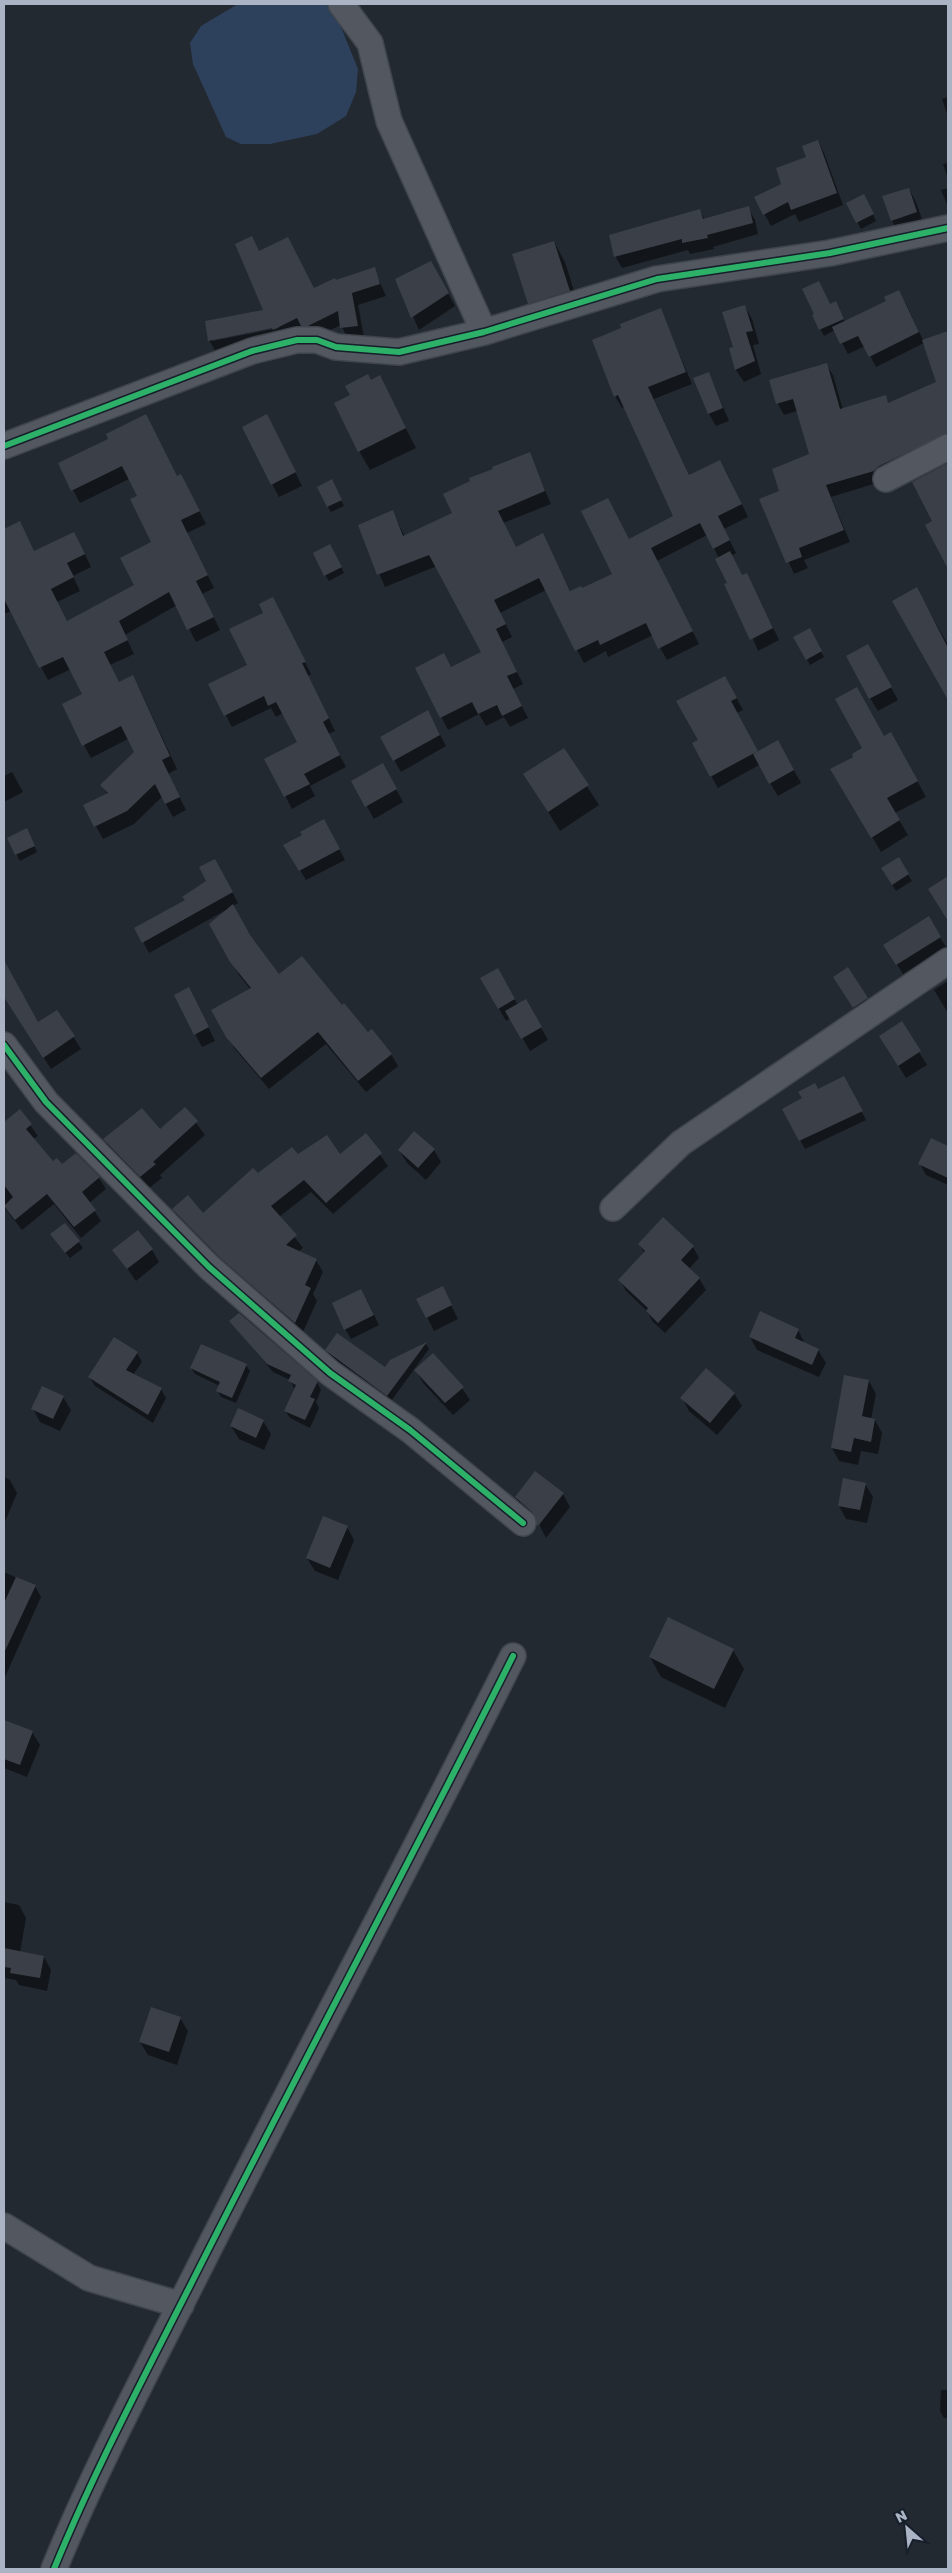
<svg xmlns="http://www.w3.org/2000/svg" width="952" height="2573" font-family="'Golos Text',sans-serif">
  <rect width="100%" height="100%" fill="#232931"/>
  <path fill="#2e415c" d="M 238,4 L 326,4 L 334,10 L 358,69 L 356,92 L 346,116 L 317,134 L 270,144 L 241,144 L 226,137 L 193,64 L 190,43 L 201,26 Z"/>
  <path fill="#0007" fill-rule="evenodd" d="M 948,97 L 948,117 L 942,99 Z
    M 818,141 L 824,153 L 843,205 L 799,222 L 795,214 L 771,226 L 756,198 L 783,185 L 807,158 Z
    M 948,163 L 948,179 L 943,164 Z
    M 948,188 L 948,207 L 941,190 Z
    M 909,189 L 916,202 L 924,225 L 899,234 L 892,221 L 884,197 Z
    M 867,201 L 876,221 L 861,229 L 848,203 Z
    M 748,208 L 755,220 L 758,234 L 713,247 L 714,249 L 690,254 L 688,250 L 622,268 L 615,256 L 700,211 L 705,220 Z
    M 251,238 L 260,253 L 288,239 L 314,289 L 335,279 L 336,281 L 374,269 L 386,296 L 358,305 L 364,337 L 348,339 L 341,325 L 315,337 L 309,337 L 304,329 L 281,341 L 279,339 L 216,352 L 209,340 L 206,322 L 265,311 L 237,245 ZM 278,326 L 279,328 L 212,341 L 212,339 Z
    M 554,242 L 565,262 L 580,310 L 540,322 L 529,303 Z
    M 438,275 L 455,306 L 419,330 L 397,279 Z
    M 905,302 L 923,340 L 948,332 L 948,442 L 880,482 L 831,497 L 850,542 L 804,560 L 808,568 L 794,574 L 761,500 L 780,492 L 810,455 L 797,411 L 784,415 L 778,404 L 771,381 L 826,364 L 833,375 L 843,410 L 885,397 L 889,404 L 937,383 L 924,343 L 876,367 L 865,346 L 848,354 L 835,330 L 824,336 L 813,316 L 830,305 L 839,309 L 845,322 Z
    M 745,307 L 752,319 L 759,344 L 753,345 L 761,374 L 744,382 L 736,370 L 730,349 L 734,347 Z
    M 660,309 L 692,384 L 654,399 L 690,477 L 720,461 L 727,473 L 748,517 L 724,529 L 736,553 L 731,556 L 742,577 L 753,586 L 779,640 L 758,651 L 719,558 L 707,535 L 657,561 L 699,644 L 667,660 L 653,635 L 608,657 L 606,651 L 584,663 L 546,590 L 500,613 L 512,637 L 502,642 L 523,684 L 513,689 L 528,718 L 510,727 L 504,717 L 486,726 L 479,714 L 448,730 L 416,668 L 451,669 L 483,653 L 437,566 L 385,587 L 359,525 L 393,512 L 405,537 L 454,513 L 529,454 L 551,504 L 503,523 L 516,548 L 543,535 L 571,592 L 582,590 L 613,574 L 629,540 L 675,517 L 625,407 L 622,408 L 615,396 L 623,329 Z
    M 709,373 L 729,421 L 716,426 L 709,414 Z
    M 379,377 L 416,448 L 370,470 L 359,451 L 351,396 Z
    M 274,429 L 302,486 L 279,497 L 272,484 Z
    M 110,439 L 178,478 L 188,489 L 206,524 L 187,533 L 214,588 L 202,594 L 220,630 L 196,642 L 177,605 L 125,635 L 134,654 L 110,665 L 119,684 L 133,677 L 140,690 L 177,769 L 168,774 L 186,810 L 173,817 L 162,797 L 134,824 L 103,839 L 85,806 L 108,795 L 102,785 L 135,753 L 128,739 L 91,758 L 84,745 L 83,695 L 71,669 L 48,680 L 11,611 L 4,614 L 4,531 L 19,523 L 34,552 L 81,546 L 91,567 L 73,576 L 80,591 L 57,602 L 67,622 L 136,586 L 153,543 L 138,497 L 129,479 L 80,503 L 59,464 Z
    M 948,464 L 948,565 L 942,554 L 934,522 L 914,482 Z
    M 334,487 L 344,506 L 331,512 L 328,507 Z
    M 333,551 L 344,573 L 329,581 L 325,575 Z
    M 917,589 L 948,645 L 948,697 L 894,601 Z
    M 273,598 L 311,674 L 308,676 L 335,731 L 328,734 L 346,767 L 310,786 L 315,796 L 292,809 L 266,759 L 298,742 L 283,713 L 276,717 L 271,708 L 232,727 L 210,685 L 249,666 L 264,613 Z
    M 809,630 L 824,657 L 810,665 L 795,638 Z
    M 867,645 L 898,700 L 878,711 L 870,698 Z
    M 725,677 L 743,710 L 737,713 L 759,753 L 778,742 L 801,783 L 778,796 L 759,765 L 718,788 L 693,744 L 699,741 Z
    M 434,723 L 446,746 L 401,772 L 382,738 Z
    M 884,738 L 900,749 L 926,797 L 895,813 L 908,835 L 881,852 L 832,769 Z
    M 563,749 L 599,805 L 560,831 L 525,775 Z
    M 383,765 L 403,802 L 374,819 L 353,781 Z
    M 12,772 L 23,792 L 4,802 L 4,776 Z
    M 330,831 L 345,860 L 306,880 L 291,856 Z
    M 30,836 L 37,852 L 20,861 L 9,839 Z
    M 898,859 L 912,881 L 896,891 L 882,869 Z
    M 221,871 L 238,903 L 233,906 L 251,940 L 279,976 L 342,1007 L 391,1054 L 398,1066 L 366,1092 L 326,1044 L 269,1089 L 235,1049 L 213,1011 L 251,990 L 239,975 L 211,925 L 226,910 L 149,953 L 136,929 L 186,901 Z
    M 928,918 L 946,947 L 903,974 L 891,955 Z
    M 4,962 L 38,1024 L 57,1011 L 81,1049 L 51,1069 L 4,995 Z
    M 848,969 L 874,1012 L 861,1020 L 834,978 Z
    M 497,970 L 518,1005 L 526,1001 L 548,1040 L 530,1051 L 511,1018 L 506,1021 L 482,979 Z
    M 948,981 L 948,1013 L 934,990 Z
    M 196,1002 L 215,1041 L 202,1047 L 195,1034 Z
    M 901,1023 L 927,1065 L 906,1078 L 888,1049 Z
    M 848,1086 L 866,1120 L 805,1149 L 783,1109 Z
    M 185,1108 L 205,1135 L 160,1175 L 162,1178 L 148,1189 L 112,1152 L 104,1139 L 159,1131 Z
    M 20,1111 L 38,1136 L 33,1139 L 52,1163 L 62,1166 L 76,1155 L 99,1178 L 106,1189 L 89,1203 L 101,1221 L 81,1238 L 54,1204 L 22,1230 L 4,1207 L 4,1124 Z
    M 366,1135 L 388,1166 L 333,1214 L 311,1192 L 279,1217 L 303,1248 L 298,1252 L 316,1260 L 323,1272 L 313,1294 L 317,1301 L 302,1334 L 227,1269 L 181,1222 L 174,1210 L 203,1214 L 258,1175 L 298,1156 L 340,1156 Z
    M 931,1140 L 948,1148 L 948,1185 L 926,1175 L 920,1164 Z
    M 399,1150 L 434,1150 L 441,1162 L 426,1180 L 407,1163 Z
    M 65,1224 L 83,1248 L 70,1258 L 56,1241 Z
    M 639,1244 L 693,1247 L 699,1258 L 689,1269 L 699,1278 L 706,1290 L 665,1333 L 653,1322 L 647,1311 L 626,1291 L 620,1280 L 645,1254 Z
    M 114,1250 L 152,1250 L 159,1262 L 136,1281 Z
    M 418,1299 L 449,1301 L 458,1319 L 434,1331 Z
    M 367,1300 L 379,1325 L 351,1339 L 345,1329 Z
    M 231,1321 L 317,1382 L 321,1390 L 316,1402 L 319,1408 L 310,1428 L 290,1418 L 285,1410 L 295,1390 L 290,1380 L 273,1372 Z
    M 798,1330 L 805,1344 L 818,1350 L 826,1363 L 819,1377 L 757,1350 L 750,1337 Z
    M 426,1344 L 429,1349 L 391,1401 L 330,1356 L 327,1350 L 385,1369 L 391,1361 Z
    M 137,1353 L 142,1362 L 133,1375 L 161,1389 L 166,1398 L 153,1423 L 95,1386 L 90,1378 Z
    M 246,1365 L 250,1371 L 236,1403 L 221,1397 L 218,1391 L 220,1386 L 195,1374 L 191,1368 Z
    M 416,1370 L 462,1388 L 470,1400 L 453,1415 L 423,1383 Z
    M 845,1377 L 869,1381 L 876,1394 L 871,1419 L 875,1420 L 882,1433 L 878,1454 L 861,1451 L 858,1465 L 839,1461 L 832,1448 Z
    M 734,1393 L 742,1406 L 717,1435 L 689,1411 L 682,1398 Z
    M 63,1397 L 71,1410 L 60,1431 L 40,1422 L 33,1409 Z
    M 263,1421 L 271,1434 L 264,1450 L 239,1439 L 231,1426 Z
    M 4,1477 L 10,1480 L 17,1493 L 4,1524 Z
    M 865,1484 L 873,1497 L 867,1523 L 846,1519 L 839,1506 Z
    M 563,1494 L 570,1507 L 546,1538 L 538,1522 L 524,1510 L 516,1498 Z
    M 347,1527 L 354,1540 L 338,1580 L 315,1571 L 307,1558 Z
    M 4,1572 L 35,1586 L 41,1597 L 5,1677 Z
    M 733,1650 L 744,1669 L 725,1708 L 661,1677 L 650,1657 Z
    M 4,1721 L 32,1732 L 40,1745 L 27,1777 L 4,1768 Z
    M 4,1902 L 19,1905 L 26,1918 L 20,1953 L 44,1957 L 51,1970 L 47,1991 L 19,1985 L 16,1980 L 4,1978 Z
    M 180,2018 L 188,2031 L 177,2065 L 148,2055 L 140,2042 Z
    M 941,2390 L 948,2390 L 948,2418 L 944,2418 L 940,2411 Z"/>
  <path fill="#3b4048" d="M 818,140 L 837,193 L 791,210 L 788,202 L 763,215 L 754,197 L 781,184 L 776,168 L 806,157 L 802,146 Z
    M 909,188 L 917,212 L 891,221 L 882,196 Z
    M 864,194 L 874,214 L 856,223 L 846,203 Z
    M 749,206 L 753,223 L 707,235 L 708,238 L 682,243 L 682,239 L 614,257 L 609,235 L 700,209 L 703,219 Z
    M 252,236 L 259,251 L 288,237 L 314,288 L 335,278 L 336,280 L 375,267 L 380,284 L 352,293 L 358,326 L 340,328 L 338,311 L 308,326 L 301,326 L 297,318 L 273,330 L 272,328 L 208,341 L 205,321 L 263,310 L 235,244 Z
    M 554,241 L 570,291 L 528,304 L 512,254 Z
    M 431,261 L 449,293 L 411,318 L 395,279 Z
    M 819,281 L 830,304 L 836,301 L 844,319 L 819,330 L 812,315 L 814,314 L 802,289 Z
    M 899,290 L 919,332 L 869,357 L 858,336 L 840,344 L 832,327 L 886,301 L 884,297 Z
    M 745,305 L 753,331 L 746,332 L 755,361 L 735,370 L 729,348 L 733,347 L 722,312 Z
    M 661,308 L 686,372 L 648,387 L 689,475 L 720,460 L 742,504 L 718,516 L 730,540 L 713,549 L 700,523 L 651,548 L 693,631 L 658,649 L 646,623 L 600,645 L 598,640 L 575,651 L 539,578 L 494,600 L 506,624 L 496,629 L 517,672 L 507,676 L 522,706 L 502,716 L 497,705 L 478,714 L 472,702 L 440,718 L 415,668 L 444,653 L 451,667 L 481,652 L 429,555 L 377,575 L 358,525 L 393,510 L 403,536 L 452,513 L 443,494 L 470,481 L 469,478 L 493,469 L 492,467 L 530,452 L 545,491 L 498,511 L 516,547 L 543,533 L 570,591 L 581,586 L 582,588 L 612,574 L 581,511 L 608,498 L 629,539 L 673,516 L 618,395 L 614,397 L 592,340 L 621,328 L 620,324 Z
    M 948,331 L 948,433 L 879,466 L 874,471 L 826,485 L 844,530 L 799,548 L 802,557 L 786,563 L 759,499 L 779,491 L 772,469 L 809,454 L 793,399 L 776,404 L 769,380 L 827,363 L 840,409 L 886,395 L 888,403 L 936,382 L 922,340 Z
    M 709,372 L 723,408 L 708,414 L 693,378 Z
    M 368,374 L 371,380 L 380,375 L 406,428 L 358,452 L 334,403 L 350,395 L 345,386 Z
    M 146,414 L 177,476 L 181,474 L 200,511 L 181,520 L 208,575 L 196,581 L 214,617 L 187,630 L 169,592 L 119,621 L 128,640 L 104,652 L 119,682 L 133,675 L 170,756 L 162,760 L 180,797 L 165,804 L 155,784 L 127,811 L 94,827 L 83,805 L 108,793 L 100,785 L 134,752 L 121,726 L 82,746 L 62,704 L 82,694 L 63,657 L 39,668 L 4,599 L 4,529 L 20,521 L 34,551 L 74,532 L 85,554 L 67,563 L 74,577 L 51,589 L 67,621 L 134,585 L 120,558 L 151,542 L 130,499 L 137,496 L 122,466 L 71,491 L 58,463 L 108,439 L 106,434 Z
    M 267,414 L 296,472 L 271,485 L 242,427 Z
    M 948,463 L 948,569 L 925,525 L 932,521 L 912,482 Z
    M 332,479 L 342,500 L 327,507 L 317,487 Z
    M 330,544 L 342,567 L 324,576 L 313,553 Z
    M 730,551 L 742,575 L 747,573 L 773,628 L 750,640 L 724,584 L 727,583 L 715,559 Z
    M 917,587 L 948,648 L 948,700 L 892,601 Z
    M 273,597 L 306,662 L 302,663 L 329,718 L 323,722 L 340,755 L 304,774 L 310,784 L 284,797 L 264,759 L 297,742 L 276,702 L 268,706 L 264,696 L 224,716 L 208,684 L 247,665 L 229,629 L 263,613 L 259,604 Z
    M 810,628 L 822,651 L 806,660 L 793,637 Z
    M 868,644 L 892,687 L 869,699 L 846,656 Z
    M 725,676 L 737,698 L 731,701 L 758,751 L 710,777 L 692,743 L 698,740 L 676,701 Z
    M 857,687 L 884,736 L 891,732 L 918,781 L 887,798 L 900,820 L 871,838 L 830,769 L 853,757 L 852,754 L 862,748 L 835,699 Z
    M 428,710 L 440,735 L 393,761 L 380,737 Z
    M 778,740 L 794,770 L 769,784 L 753,754 Z
    M 564,748 L 589,785 L 548,812 L 523,774 Z
    M 383,763 L 397,789 L 365,807 L 351,781 Z
    M 324,819 L 340,849 L 299,871 L 283,845 L 302,835 L 300,832 Z
    M 27,828 L 35,846 L 15,855 L 7,838 Z
    M 899,857 L 909,874 L 892,885 L 881,868 Z
    M 215,859 L 233,892 L 142,943 L 134,928 L 185,900 L 182,897 L 206,881 L 199,867 Z
    M 948,876 L 948,921 L 928,889 Z
    M 233,904 L 250,935 L 279,974 L 302,956 L 342,1005 L 344,1003 L 368,1032 L 372,1029 L 392,1054 L 358,1081 L 318,1032 L 261,1078 L 226,1037 L 211,1010 L 251,988 L 230,962 L 209,924 Z
    M 929,916 L 941,937 L 896,965 L 883,945 Z
    M 4,960 L 38,1022 L 57,1010 L 75,1036 L 43,1058 L 4,997 Z
    M 848,967 L 868,998 L 853,1008 L 833,977 Z
    M 498,968 L 515,999 L 498,1009 L 480,978 Z
    M 189,987 L 209,1027 L 194,1035 L 174,995 Z
    M 526,999 L 542,1027 L 521,1039 L 505,1011 Z
    M 902,1021 L 921,1051 L 898,1066 L 879,1036 Z
    M 844,1076 L 863,1111 L 799,1141 L 782,1109 L 802,1098 L 798,1092 L 815,1083 L 818,1089 Z
    M 185,1107 L 198,1121 L 153,1162 L 156,1164 L 140,1177 L 103,1139 L 142,1108 L 160,1129 Z
    M 20,1109 L 32,1124 L 26,1129 L 53,1161 L 57,1158 L 62,1164 L 76,1153 L 100,1177 L 82,1192 L 96,1210 L 74,1227 L 47,1194 L 15,1220 L 4,1206 L 13,1197 L 4,1185 L 4,1122 Z
    M 414,1131 L 435,1149 L 418,1168 L 398,1150 Z
    M 366,1133 L 382,1153 L 326,1203 L 304,1180 L 271,1206 L 297,1235 L 286,1245 L 317,1259 L 305,1285 L 311,1288 L 295,1323 L 219,1257 L 172,1209 L 188,1195 L 203,1213 L 253,1168 L 258,1173 L 292,1147 L 298,1154 L 327,1135 L 340,1154 Z
    M 931,1138 L 948,1146 L 948,1178 L 918,1164 Z
    M 663,1217 L 694,1246 L 681,1260 L 700,1278 L 658,1323 L 646,1311 L 648,1308 L 618,1280 L 645,1251 L 638,1244 Z
    M 65,1223 L 80,1241 L 65,1253 L 50,1234 Z
    M 138,1230 L 153,1249 L 127,1269 L 112,1250 Z
    M 443,1286 L 452,1305 L 426,1318 L 416,1299 Z
    M 361,1289 L 374,1315 L 344,1330 L 332,1303 Z
    M 760,1311 L 799,1329 L 795,1338 L 819,1349 L 812,1365 L 749,1337 Z
    M 239,1313 L 318,1381 L 310,1397 L 315,1399 L 305,1420 L 284,1411 L 296,1385 L 288,1381 L 291,1375 L 267,1364 L 229,1321 Z
    M 337,1333 L 385,1367 L 390,1360 L 427,1342 L 387,1396 L 325,1350 Z
    M 114,1337 L 138,1352 L 126,1370 L 162,1388 L 148,1415 L 88,1377 Z
    M 201,1344 L 247,1364 L 232,1398 L 216,1391 L 220,1382 L 190,1368 Z
    M 433,1353 L 464,1387 L 445,1403 L 414,1370 Z
    M 706,1368 L 735,1393 L 710,1423 L 680,1398 Z
    M 844,1375 L 869,1380 L 862,1416 L 875,1419 L 871,1442 L 854,1438 L 851,1452 L 831,1448 Z
    M 42,1386 L 64,1396 L 53,1419 L 31,1409 Z
    M 238,1408 L 264,1420 L 256,1438 L 230,1426 Z
    M 535,1471 L 564,1493 L 538,1526 L 532,1512 L 515,1497 Z
    M 843,1478 L 866,1483 L 860,1510 L 838,1506 Z
    M 323,1516 L 348,1526 L 330,1568 L 306,1558 Z
    M 16,1577 L 36,1585 L 4,1653 L 4,1603 Z
    M 668,1617 L 734,1649 L 714,1689 L 649,1657 Z
    M 4,1720 L 33,1731 L 20,1765 L 4,1759 Z
    M 4,1948 L 44,1956 L 40,1978 L 10,1973 L 11,1968 L 4,1967 Z
    M 151,2007 L 181,2017 L 169,2052 L 139,2042 Z"/>
  <g fill="none" stroke-linecap="round" stroke-linejoin="round">
    <g stroke="#40454c" stroke-width="28">
      <path id="minor" d="M 341,4 L 370,43 L 389,121 L 484,332
        M 4,446 L 252,351 L 297,340 L 317,340 L 336,347 L 399,352 L 484,332 L 657,279 L 830,253 L 948,228
        M 886,479 L 948,447
        M 4,1045 L 46,1102 L 209,1267 L 330,1373 L 410,1430 L 523,1523
        M 613,1208 L 681,1143 L 948,961
        M 4,2226 L 89,2278 L 181,2305
        M 54,2569 C 94,2471 144,2377 192,2282 C 297,2073 408,1866 513,1656"/>
    </g>
    <use href="#minor" stroke="#525760" stroke-width="25"/>
    <g stroke="#161f2b" stroke-width="9">
      <path id="cycleway" d="M 4,446 L 252,351 L 297,340 L 317,340 L 336,347 L 399,352 L 484,332 L 657,279 L 830,253 L 948,228
        M 4,1045 L 46,1102 L 209,1267 L 330,1373 L 410,1430 L 523,1523
        M 54,2569 C 94,2471 144,2377 192,2282 C 297,2073 408,1866 513,1656"/>
    </g>
    <use href="#cycleway" stroke="#2db169" stroke-width="6"/>
  </g>
  <rect width="952" height="2573" fill="none" stroke="#aab4c5" stroke-width="10"/>
  <g transform="translate(907 2528) rotate(333)" stroke="#161f2b" stroke-width="4" paint-order="stroke">
  <path d="M0-4L9 19L0 12L-9 19Z" fill="#aab4c5"/>
  <text y="-8" font-size="14" font-weight="bold" text-anchor="middle" fill="#aab4c5">N</text>
  </g>
</svg>
